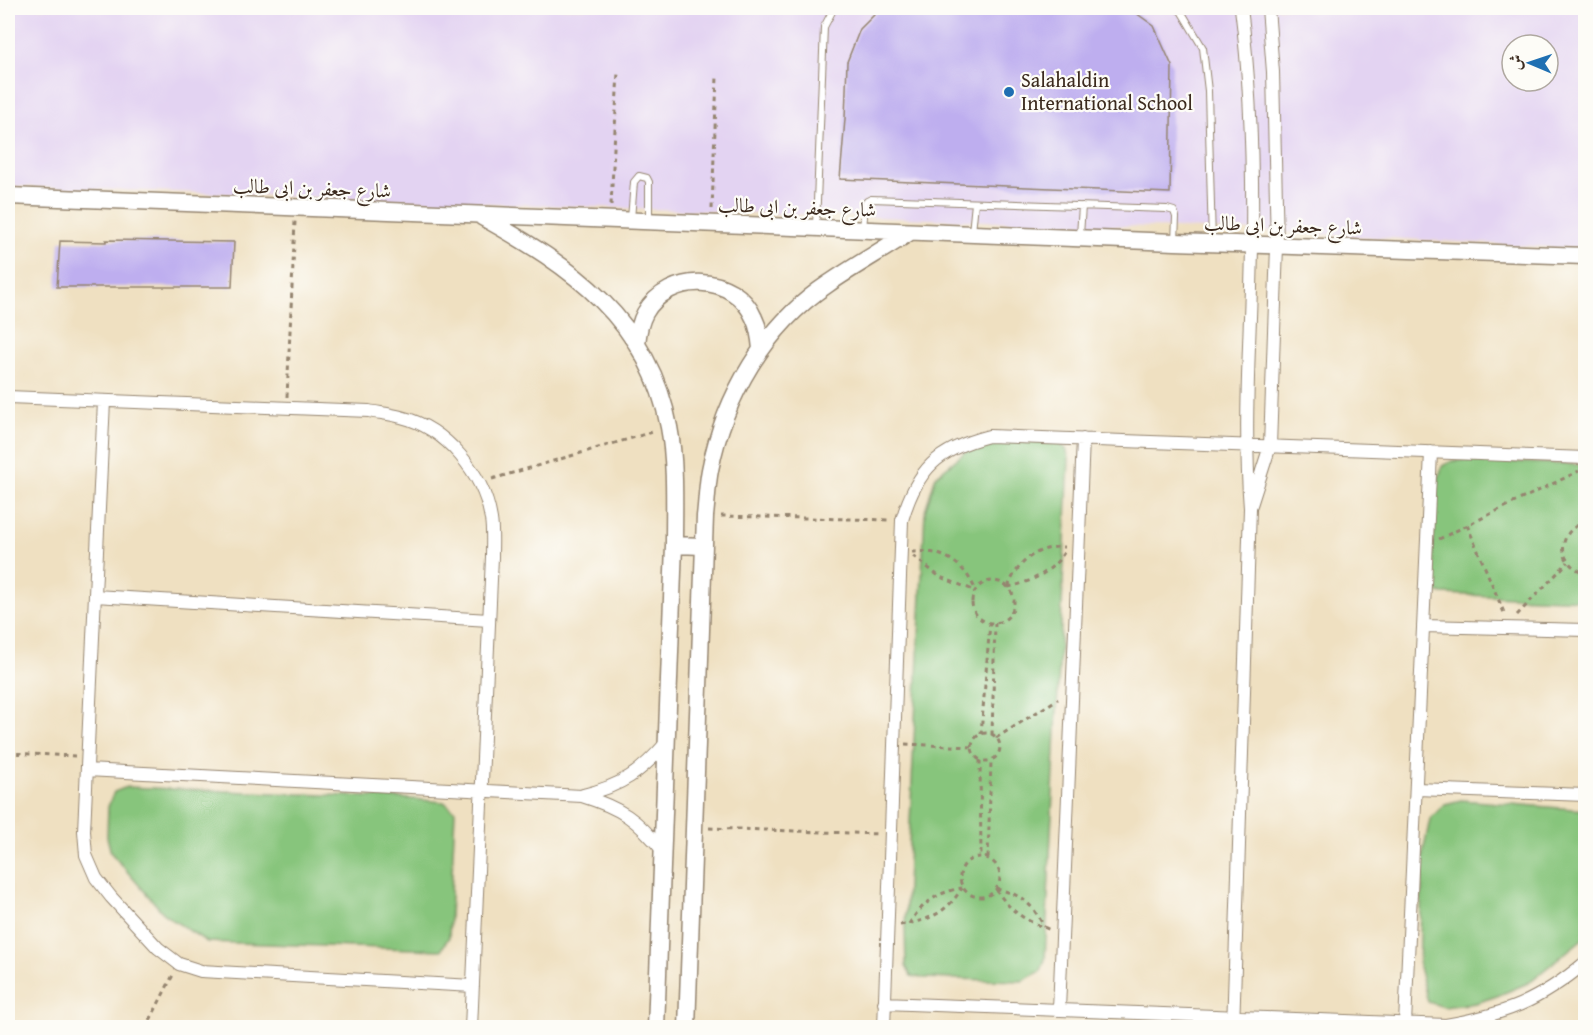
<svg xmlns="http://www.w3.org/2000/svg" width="1593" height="1035" font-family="'Gentium Book Plus',Amiri,serif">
  <rect width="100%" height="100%" fill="#fdfcf7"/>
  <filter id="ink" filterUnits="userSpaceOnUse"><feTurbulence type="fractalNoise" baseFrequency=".0167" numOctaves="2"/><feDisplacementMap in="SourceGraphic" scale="12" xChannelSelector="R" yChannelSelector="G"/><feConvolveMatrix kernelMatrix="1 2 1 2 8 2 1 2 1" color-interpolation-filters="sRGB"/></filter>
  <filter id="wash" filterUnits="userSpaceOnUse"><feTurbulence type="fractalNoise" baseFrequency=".008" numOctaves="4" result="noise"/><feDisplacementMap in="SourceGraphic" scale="24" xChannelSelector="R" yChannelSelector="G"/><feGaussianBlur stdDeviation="1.35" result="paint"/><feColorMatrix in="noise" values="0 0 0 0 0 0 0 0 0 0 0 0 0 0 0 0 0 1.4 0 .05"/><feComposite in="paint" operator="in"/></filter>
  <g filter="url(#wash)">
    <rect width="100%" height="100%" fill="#efe0c1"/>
    <path fill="#e3d3f2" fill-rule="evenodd" d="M 8,8 L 1585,8 L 1585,249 L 1262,231 L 8,186 ZM 1512,45 L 1548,45 L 1548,81 L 1512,81 Z"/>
    <path fill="#87c57c" stroke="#61784d" stroke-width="1.5" d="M 1004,440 L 1057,442 L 1066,449 L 1069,458 L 1045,959 L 1041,971 L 1022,981 L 924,978 L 911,976 L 906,966 L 905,927 L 925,511 L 936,476 L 974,445 Z
      M 1469,460 L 1585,465 L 1585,600 L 1443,594 L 1435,591 L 1430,586 L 1437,485 L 1442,466 L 1452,461 Z
      M 127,787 L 400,798 L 444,802 L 455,811 L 449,937 L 441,950 L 207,942 L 165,915 L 111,853 L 107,837 L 108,807 L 114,792 Z
      M 1461,800 L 1585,810 L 1585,937 L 1528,983 L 1497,996 L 1476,1003 L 1444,1007 L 1428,1002 L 1419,967 L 1423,853 L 1430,819 L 1445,804 Z"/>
    <g id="blocks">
      <path fill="#beaeef" d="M 881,8 L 1129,8 L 1154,26 L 1172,66 L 1170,193 L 840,179 L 845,119 L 847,62 L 860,29 Z
        M 106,240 L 234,242 L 232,287 L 57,287 L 60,241 L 106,242 Z"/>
    </g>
  </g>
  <g filter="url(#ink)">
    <use href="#blocks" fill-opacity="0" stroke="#958570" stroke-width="1.5"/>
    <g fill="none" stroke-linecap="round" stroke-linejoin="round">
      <g stroke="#958570" stroke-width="8">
        <path id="service" d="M 1175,8 L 1181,11 L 1203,48 L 1208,91 L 1212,243
          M 631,219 L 634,182 L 639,176 L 647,178 L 649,182 L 649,218
          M 816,226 L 824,27 L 834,8
          M 863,230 L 865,204 L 867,201 L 871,199 L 1167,209 L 1174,211 L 1176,217 L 1175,241
          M 972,232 L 975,203
          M 1080,235 L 1082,206"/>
      </g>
      <g stroke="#958570" stroke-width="14">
        <path id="minor" d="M 8,397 L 369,411 C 379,413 390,414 401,417 C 446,428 484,474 491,519 C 493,531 492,545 492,557 L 471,1028
          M 104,401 L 84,831 L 86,855 L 96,878 L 111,897 L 158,948 L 179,964 L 201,971 L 473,986
          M 1251,505 L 1270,446 L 1277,246 L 1273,72 L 1268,8
          M 95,596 L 489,620
          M 1423,626 L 1586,630
          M 87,770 L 582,796 C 621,808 637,819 663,851
          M 1416,789 L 1586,795
          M 583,795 C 622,786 641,772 667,742
          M 884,1003 L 1446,1025 C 1506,1014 1538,1002 1586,962
          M 1059,1010 L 1083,439
          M 1405,1024 L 1431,452
          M 884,1028 L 902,520 C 917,469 938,449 989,436 L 1586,458
          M 1233,1028 L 1250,508 C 1243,420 1251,332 1252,244 C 1253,165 1251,86 1241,8"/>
      </g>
      <g stroke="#958570" stroke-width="19">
        <path id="tertiary" d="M 8,196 L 1175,242 L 1586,256
          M 482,217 C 571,266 649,320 669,427 C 676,463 674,508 674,545 L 656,1028
          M 637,344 C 638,333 640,322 645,313 C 669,271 735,273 754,318 C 759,328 760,338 761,349
          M 674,545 L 704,546
          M 687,1028 L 705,516 C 707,500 707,485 710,470 C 724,397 765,326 828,284 C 854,266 883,250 910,232"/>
      </g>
      <path stroke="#958570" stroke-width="3" stroke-dasharray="4.5 4.5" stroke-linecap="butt" d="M 611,205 L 618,72
        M 712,209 L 717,76
        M 287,397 L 295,221
        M 1583,447 L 1586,385
        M 492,479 L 656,431
        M 721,516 L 891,520
        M 1586,522 C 1556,530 1556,565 1586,573
        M 1467,525 L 1505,615
        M 1439,539 L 1579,471
        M 912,552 C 943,549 964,563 976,591
        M 913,556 L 940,577 L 976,591
        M972 602a21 21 0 1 1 42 0a21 21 0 1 1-42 0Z
        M 1008,587 C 1032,582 1052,572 1065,551
        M 1008,587 C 1018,562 1036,546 1065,547
        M 1517,615 L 1568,562
        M972 747a14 14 0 1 1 28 0a14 14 0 1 1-28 0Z
        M 981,734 L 990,623
        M 992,735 L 995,623
        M 996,738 L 1058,699
        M 905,744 L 972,747
        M 8,753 L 75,756
        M 980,760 L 981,857
        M 709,828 L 879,834
        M960 877a20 20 0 1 1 40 0a20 20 0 1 1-40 0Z
        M 988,858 L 991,760
        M 996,889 C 1010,912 1026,921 1051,930
        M 996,889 C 1020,893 1034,905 1044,927
        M 909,924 C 922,903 938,892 962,888
        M 900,925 C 928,921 947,913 962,888
        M 146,1028 L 174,973"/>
      <use href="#service" stroke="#fff" stroke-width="6"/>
      <use href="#minor" stroke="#fff" stroke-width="12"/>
      <use href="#tertiary" stroke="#fff" stroke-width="16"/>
    </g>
  </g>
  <circle fill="#1f6fb2" stroke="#fdfcf7" stroke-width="2" cx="1009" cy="92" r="6"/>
  <g text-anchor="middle" stroke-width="4.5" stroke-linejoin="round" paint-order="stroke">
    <g font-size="20" fill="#3b2a1e" stroke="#fdfcf7" text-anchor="start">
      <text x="1021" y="87">Salahaldin<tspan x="1021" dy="23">International School</tspan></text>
    </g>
    <g font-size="20" fill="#3b2a1e" stroke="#fdfcf7">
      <text transform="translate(312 188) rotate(2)" y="7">شارع جعفر بن ابى طالب</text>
      <text transform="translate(797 207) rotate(2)" y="7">شارع جعفر بن ابى طالب</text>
      <text transform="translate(1283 225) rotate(2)" y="7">شارع جعفر بن ابى طالب</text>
    </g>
  </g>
  <rect width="1593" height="1035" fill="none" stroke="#fdfcf7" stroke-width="30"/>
  <g transform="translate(1530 63) rotate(272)"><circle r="28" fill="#fdfcf7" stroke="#afa8a0" stroke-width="1.5"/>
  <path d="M0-4.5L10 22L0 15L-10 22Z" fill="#1f6fb2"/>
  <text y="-9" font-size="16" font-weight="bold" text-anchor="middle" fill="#3b2a1e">ش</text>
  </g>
</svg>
